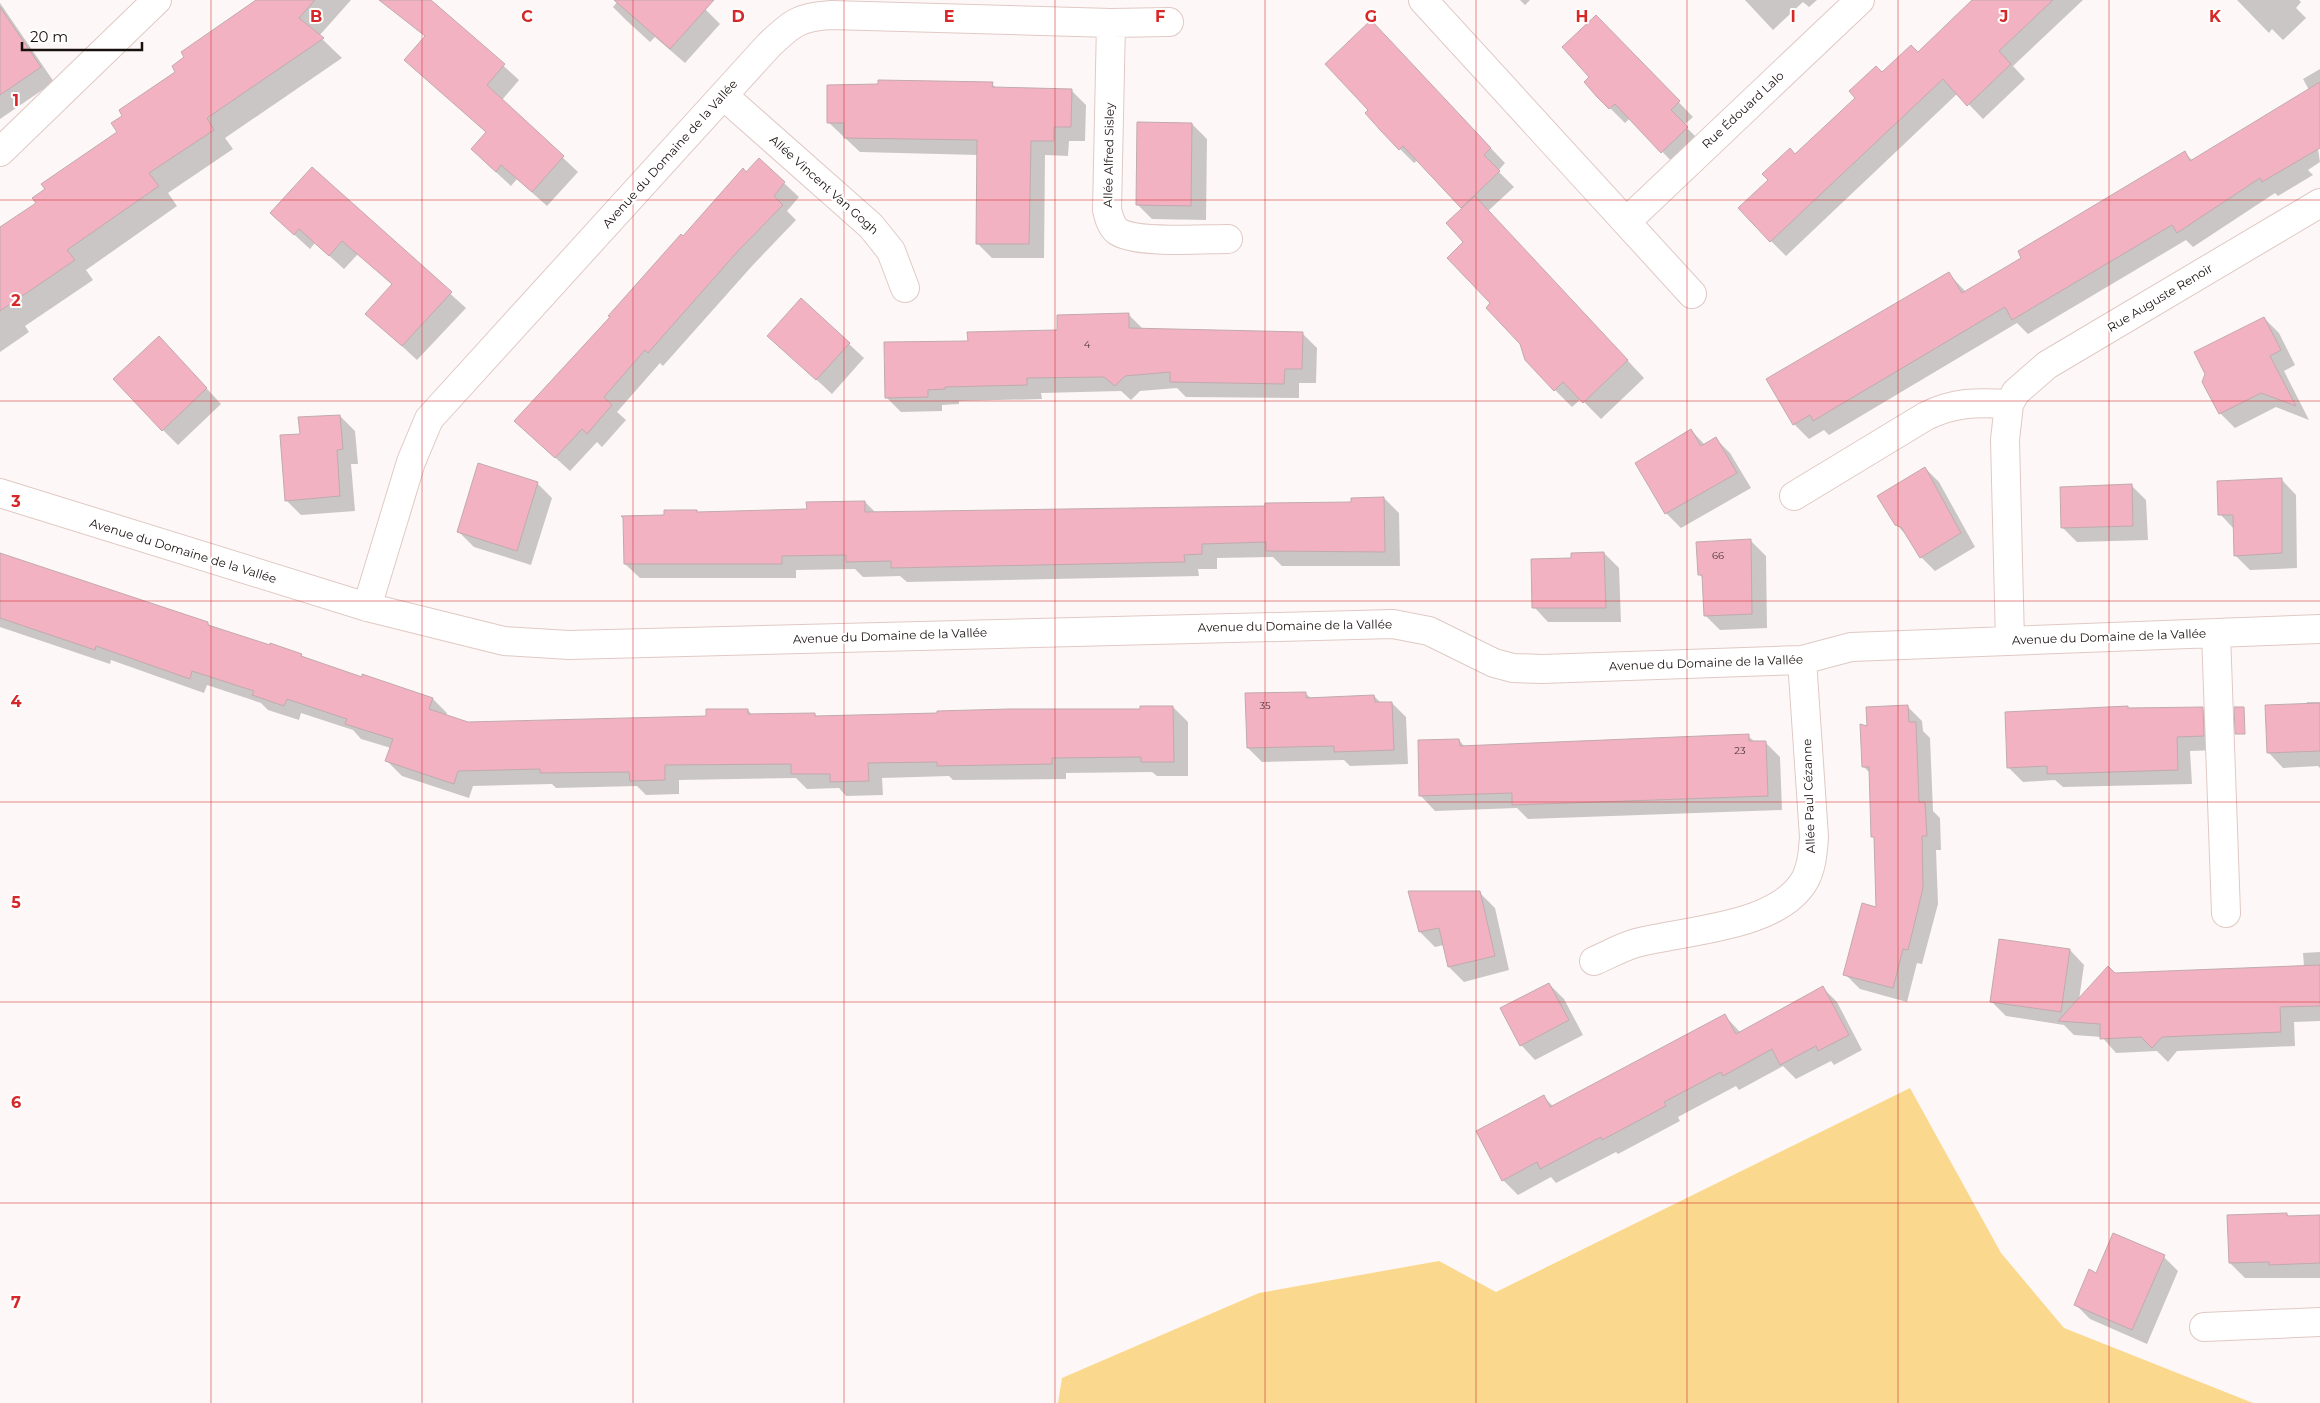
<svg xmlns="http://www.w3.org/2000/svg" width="2320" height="1403" font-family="Montserrat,sans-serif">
  <rect width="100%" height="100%" fill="#fdf8f7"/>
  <path fill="#fad88e" d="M 1910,1088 L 2001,1253 L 2064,1328 L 2253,1403 L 1058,1403 L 1062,1378 L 1259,1293 L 1439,1261 L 1496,1292 Z"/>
  <path fill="#0003" d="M 258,0 L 351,0 L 319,36 L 342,58 L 225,138 L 233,149 L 168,193 L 177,206 L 86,270 L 93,280 L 25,326 L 29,332 L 0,352 L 0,229 L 37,203 L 118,132 L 177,72 Z
    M 619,0 L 696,0 L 720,24 L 685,63 L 655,37 L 650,42 L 627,21 L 613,7 Z
    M 1520,0 L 1530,0 L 1525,5 Z
    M 1745,0 L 1817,0 L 1809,7 L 1803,2 L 1773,30 Z
    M 1974,0 L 2083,0 L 2013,66 L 2025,79 L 1983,119 L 1958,93 L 1786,256 L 1771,241 L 1796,156 L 1882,74 L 1918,53 Z
    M 2237,0 L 2299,0 L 2301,2 L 2296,8 L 2306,18 L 2283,40 L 2272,29 L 2269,33 Z
    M 0,3 L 54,82 L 0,119 Z
    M 446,14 L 519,80 L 502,100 L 578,172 L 547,206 L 517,179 L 511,186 L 487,164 L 487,133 L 406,60 Z
    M 1596,17 L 1693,117 L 1684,125 L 1702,143 L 1677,167 L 1630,118 L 1625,123 L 1598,96 L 1591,77 Z
    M 1385,37 L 1505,163 L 1498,171 L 1514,187 L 1488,211 L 1644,378 L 1601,419 L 1581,399 L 1572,407 L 1555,390 L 1491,303 L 1465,242 L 1463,208 L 1418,160 L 1414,163 L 1400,149 L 1370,110 Z
    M 2320,69 L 2320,148 L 2318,149 L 2320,162 L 2308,170 L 2313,175 L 2278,196 L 2275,193 L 2193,247 L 2186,240 L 2028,334 L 2017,323 L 1829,435 L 1824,430 L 1809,439 L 1794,424 L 1767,379 L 1948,273 L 1966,292 L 2023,258 L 2185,153 L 2193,161 L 2309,90 L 2303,79 Z
    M 992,84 L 996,88 L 1071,90 L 1086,105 L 1085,141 L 1069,141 L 1068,156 L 1045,155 L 1044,258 L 992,258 L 977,243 L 978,155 L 860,152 L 828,122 Z
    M 1192,124 L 1207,139 L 1206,220 L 1152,219 L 1137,204 Z
    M 759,160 L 799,197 L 787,211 L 796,220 L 752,266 L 663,366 L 660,363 L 617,412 L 626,420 L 602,447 L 597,442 L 570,471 L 515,421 L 683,237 Z
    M 312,169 L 466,308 L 417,360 L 367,314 L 393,285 L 358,254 L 344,269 L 315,243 L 310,249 L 287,228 Z
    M 1128,314 L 1143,329 L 1302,333 L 1317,348 L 1316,383 L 1299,383 L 1299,398 L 1186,397 L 1177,388 L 1140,391 L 1131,400 L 1121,391 L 1041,393 L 1042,399 L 959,401 L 959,404 L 942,405 L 942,411 L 901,412 L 886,397 L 969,342 L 1059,331 Z
    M 2264,318 L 2279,333 L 2295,365 L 2284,371 L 2309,420 L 2276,407 L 2235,428 L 2220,413 Z
    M 769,336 L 849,344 L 864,358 L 832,394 Z
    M 173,352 L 221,404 L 178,445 L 163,430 Z
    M 340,416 L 355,431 L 358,464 L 351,464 L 355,511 L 301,515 L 286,500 L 301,435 Z
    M 1691,430 L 1705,445 L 1715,438 L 1730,453 L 1751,488 L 1681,528 L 1666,513 Z
    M 1925,468 L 1939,482 L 1975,547 L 1935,571 L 1921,557 L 1909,538 L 1896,524 Z
    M 2282,480 L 2296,495 L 2297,568 L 2250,570 L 2235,555 L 2234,529 L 2220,514 Z
    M 537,483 L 552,498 L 531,565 L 474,547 L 459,532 Z
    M 2131,485 L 2146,500 L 2148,540 L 2077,542 L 2063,528 Z
    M 1384,498 L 1399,513 L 1400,566 L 1282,566 L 1273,557 L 1217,558 L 1217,569 L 1198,569 L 1199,576 L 907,582 L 900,576 L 863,577 L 855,569 L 796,570 L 796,578 L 640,578 L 625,564 L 665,517 L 697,511 L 699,513 L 808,510 L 865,502 L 876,513 L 1266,507 L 1352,504 Z
    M 1751,541 L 1766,556 L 1767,628 L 1720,630 L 1705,615 L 1704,579 L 1699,574 Z
    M 1604,553 L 1619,568 L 1621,622 L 1548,622 L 1534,607 Z
    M 0,554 L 208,623 L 212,628 L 301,655 L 305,659 L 363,679 L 363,676 L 433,699 L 447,713 L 446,716 L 468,723 L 707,717 L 748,710 L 752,715 L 815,714 L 817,717 L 1142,710 L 1173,707 L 1188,722 L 1188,776 L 1157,776 L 1152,772 L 1066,773 L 1066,779 L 953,780 L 949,776 L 882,778 L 883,795 L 846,796 L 839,788 L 807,789 L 796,778 L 679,780 L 679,794 L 646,795 L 637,786 L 556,788 L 552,784 L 473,786 L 469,798 L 402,776 L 387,761 L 391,748 L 361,739 L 353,730 L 301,713 L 299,720 L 268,710 L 261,703 L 207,685 L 204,693 L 111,660 L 110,664 L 0,627 Z
    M 1305,693 L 1312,699 L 1374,696 L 1381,703 L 1392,703 L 1406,717 L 1408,764 L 1350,766 L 1344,760 L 1262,762 L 1248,748 Z
    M 2307,702 L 2320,702 L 2320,768 L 2318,766 L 2283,768 L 2269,753 L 2307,705 Z
    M 1907,706 L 1922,721 L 1923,731 L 1930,738 L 1933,811 L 1940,818 L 1941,850 L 1936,850 L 1938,904 L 1922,964 L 1917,963 L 1907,1002 L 1860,989 L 1845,974 L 1878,908 L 1871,774 L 1863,766 L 1868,727 Z
    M 2128,707 L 2130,709 L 2202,708 L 2217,723 L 2218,750 L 2190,751 L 2192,784 L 2063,787 L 2055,780 L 2023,782 L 2008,767 Z
    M 1748,736 L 1755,742 L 1765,742 L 1780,757 L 1782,810 L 1528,819 L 1517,808 L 1435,811 L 1421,796 L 1459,740 L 1465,747 Z
    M 1480,893 L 1495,908 L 1509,970 L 1464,982 L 1449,967 L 1444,945 L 1435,947 L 1420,932 Z
    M 2000,941 L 2070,950 L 2084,965 L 2079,1000 L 2115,974 L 2304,966 L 2303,953 L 2320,952 L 2320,1021 L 2294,1022 L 2295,1046 L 2177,1051 L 2168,1062 L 2157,1051 L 2116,1053 L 2102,1037 L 2074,1035 L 2064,1025 L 2006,1016 L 1991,1001 Z
    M 1549,984 L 1564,999 L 1583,1035 L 1535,1060 L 1521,1045 Z
    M 1822,987 L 1837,1002 L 1862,1050 L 1834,1065 L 1831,1061 L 1796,1079 L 1783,1066 L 1739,1090 L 1736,1086 L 1678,1117 L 1680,1121 L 1618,1154 L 1616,1152 L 1556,1183 L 1551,1177 L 1518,1195 L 1503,1180 L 1544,1097 L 1554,1107 L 1725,1016 L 1741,1033 Z
    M 2287,1214 L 2290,1217 L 2320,1216 L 2320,1278 L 2245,1278 L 2230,1263 Z
    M 2163,1256 L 2178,1271 L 2147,1344 L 2090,1319 L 2076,1305 L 2096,1274 Z"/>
  <path fill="#f3b2c1" stroke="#c1aaaf" d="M 256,0 L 315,0 L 299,18 L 324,38 L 207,118 L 214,130 L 149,173 L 159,186 L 67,250 L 75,260 L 0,311 L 0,227 L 36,203 L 32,198 L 45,189 L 41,184 L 117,132 L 111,123 L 122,116 L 119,110 L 175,72 L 172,66 L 184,57 L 181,52 Z
    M 379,0 L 431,0 L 505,64 L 487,85 L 564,156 L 532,192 L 501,165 L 496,172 L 471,149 L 486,132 L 404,60 L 425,36 Z
    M 614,0 L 714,0 L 670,49 Z
    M 1972,0 L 2053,0 L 1999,51 L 2011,64 L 1967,106 L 1943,79 L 1770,242 L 1738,208 L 1768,180 L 1762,174 L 1790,148 L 1795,154 L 1855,98 L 1849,91 L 1876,66 L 1882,72 L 1911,45 L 1918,52 Z
    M 0,7 L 41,67 L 0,95 Z
    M 1596,15 L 1680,101 L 1671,110 L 1688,127 L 1661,153 L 1615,104 L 1609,109 L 1597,97 L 1584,82 L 1589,77 L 1562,47 Z
    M 1371,20 L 1491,148 L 1484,155 L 1500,171 L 1461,208 L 1403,146 L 1399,150 L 1381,131 L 1365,113 L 1368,110 L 1325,64 Z
    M 878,80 L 993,82 L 992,87 L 1072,89 L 1071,127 L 1054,127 L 1054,141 L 1031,141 L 1029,244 L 976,244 L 977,140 L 844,138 L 844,123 L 827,123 L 827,85 L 878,84 Z
    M 2320,82 L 2320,148 L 2262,182 L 2260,178 L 2177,233 L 2172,225 L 2012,320 L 2005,307 L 1813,421 L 1810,415 L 1793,425 L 1766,379 L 1949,272 L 1962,293 L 2021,258 L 2018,251 L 2185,151 L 2190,161 Z
    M 1137,122 L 1192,123 L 1191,206 L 1136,205 Z
    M 759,158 L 785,182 L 774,196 L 783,205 L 737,252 L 648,353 L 645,350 L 604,397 L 612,405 L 587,434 L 582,429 L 555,458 L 514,421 L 610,317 L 608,316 L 681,234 L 683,236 L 743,168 L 746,172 Z
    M 312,167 L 452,292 L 402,346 L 365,314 L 392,284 L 342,241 L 329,256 L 299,229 L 294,235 L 270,213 Z
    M 1475,196 L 1628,360 L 1583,403 L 1563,382 L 1554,391 L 1525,360 L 1520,344 L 1486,308 L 1490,303 L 1447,258 L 1463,242 L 1446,223 Z
    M 801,298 L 850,343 L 816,380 L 767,336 Z
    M 1129,313 L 1129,328 L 1303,332 L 1302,369 L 1285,369 L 1284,384 L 1170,382 L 1170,372 L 1125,376 L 1115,386 L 1104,377 L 1027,378 L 1027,385 L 945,387 L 945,389 L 928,390 L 928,397 L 885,398 L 884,342 L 968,341 L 967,332 L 1057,330 L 1057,315 Z
    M 2264,317 L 2281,350 L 2270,356 L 2296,406 L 2261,393 L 2219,414 L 2202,382 L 2205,374 L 2194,352 Z
    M 159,336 L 207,388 L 162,431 L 113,379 Z
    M 340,415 L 343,449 L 337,450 L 340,496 L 285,501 L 280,435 L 300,434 L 298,417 Z
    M 1691,429 L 1701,446 L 1716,437 L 1737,473 L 1665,514 L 1635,463 Z
    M 478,463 L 538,482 L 517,551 L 457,532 Z
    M 1925,467 L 1961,533 L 1920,558 L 1901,527 L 1895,525 L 1877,496 Z
    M 2282,478 L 2282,553 L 2234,556 L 2233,515 L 2218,515 L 2217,481 Z
    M 2132,484 L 2133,526 L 2061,528 L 2060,487 Z
    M 1384,497 L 1385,552 L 1266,551 L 1266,542 L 1202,544 L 1202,554 L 1184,555 L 1185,562 L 891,568 L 891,561 L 846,562 L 846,555 L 782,556 L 782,564 L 624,564 L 623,518 L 621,516 L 664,515 L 664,510 L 697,510 L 697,512 L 807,509 L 806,502 L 865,501 L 865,512 L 1265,506 L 1265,503 L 1351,502 L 1351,498 Z
    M 1751,539 L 1752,614 L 1704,616 L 1702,575 L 1698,575 L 1696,542 Z
    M 1604,552 L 1606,608 L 1532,608 L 1531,559 L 1571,558 L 1571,553 Z
    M 0,553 L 208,622 L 208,625 L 270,645 L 270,643 L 302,654 L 301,656 L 362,677 L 362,674 L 433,698 L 429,709 L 468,722 L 706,716 L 706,709 L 748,709 L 748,714 L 815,713 L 815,716 L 937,713 L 937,711 L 1009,709 L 1140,709 L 1140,706 L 1173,706 L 1174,762 L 1141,762 L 1141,757 L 1052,758 L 1052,764 L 937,766 L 937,762 L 868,763 L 869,781 L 830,782 L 830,774 L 791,774 L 791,764 L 665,765 L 665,780 L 630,781 L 629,772 L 540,773 L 540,769 L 458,771 L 454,784 L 385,761 L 393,739 L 345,724 L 347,719 L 287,699 L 284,706 L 252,695 L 254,691 L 192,671 L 190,679 L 96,646 L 95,650 L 0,618 Z
    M 1306,692 L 1306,698 L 1374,695 L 1375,702 L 1392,702 L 1394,750 L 1334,752 L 1334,746 L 1247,748 L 1245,693 Z
    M 2320,703 L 2320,751 L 2267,753 L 2265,705 Z
    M 1908,705 L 1909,722 L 1916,722 L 1919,802 L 1925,802 L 1927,836 L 1922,836 L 1923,888 L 1908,950 L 1903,949 L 1893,988 L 1843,975 L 1862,903 L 1876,907 L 1874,837 L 1871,837 L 1869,767 L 1862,767 L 1860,724 L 1867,726 L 1866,707 Z
    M 2128,706 L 2128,708 L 2203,707 L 2204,736 L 2177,737 L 2178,770 L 2047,774 L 2047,766 L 2007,768 L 2005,712 Z
    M 2234,707 L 2244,707 L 2245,734 L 2235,734 Z
    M 1749,734 L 1749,741 L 1766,741 L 1768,796 L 1512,805 L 1512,793 L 1419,796 L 1418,740 L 1459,739 L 1460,746 Z
    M 1408,891 L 1480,891 L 1495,956 L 1448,967 L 1439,928 L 1419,932 Z
    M 1999,939 L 2070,949 L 2061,1012 L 1990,1002 Z
    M 2320,965 L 2320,1006 L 2280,1007 L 2281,1032 L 2162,1037 L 2152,1048 L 2141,1037 L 2100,1039 L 2100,1024 L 2058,1021 L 2108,966 L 2115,973 Z
    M 1549,983 L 1569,1020 L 1520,1046 L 1500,1008 Z
    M 1823,986 L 1849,1035 L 1818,1051 L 1816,1046 L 1780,1065 L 1772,1049 L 1723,1076 L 1721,1072 L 1664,1102 L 1666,1106 L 1602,1140 L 1601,1137 L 1540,1169 L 1537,1162 L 1502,1181 L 1476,1131 L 1544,1095 L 1550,1107 L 1725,1014 L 1736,1034 Z
    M 2287,1213 L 2287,1216 L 2320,1215 L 2320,1263 L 2269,1265 L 2269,1262 L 2229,1263 L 2227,1215 Z
    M 2113,1233 L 2165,1255 L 2132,1330 L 2074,1305 L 2089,1269 L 2096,1273 Z"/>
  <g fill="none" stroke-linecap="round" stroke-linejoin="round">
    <g stroke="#e0c9c4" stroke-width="30">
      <path id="minor" d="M 1423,0 L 1692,294
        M 1111,23 L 1107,210 C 1109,218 1111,226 1117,231 C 1135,244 1204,239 1228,239
        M 724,96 L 871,226 L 891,251 L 905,288
        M 0,152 L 157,0
        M 1627,221 L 1860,0
        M 2009,404 L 2005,440 L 2010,641
        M 0,493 L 367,607 L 504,641 L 569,645 L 1393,624 L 1429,631 L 1494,663 L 1513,668 L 1542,669 L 1802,660 L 1851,647 L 2320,629
        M 1794,496 L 1926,416 C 1955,402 1977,402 2009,404 L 2016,392 L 2047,365 L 2320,203
        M 367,607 L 411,462 L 429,419 L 769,45 C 792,23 799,17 831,15 L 1111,23 L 1169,22
        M 2216,633 L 2226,913
        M 1594,961 C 1608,955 1622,947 1636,943 C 1685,930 1780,928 1806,878 C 1812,865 1813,851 1814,837 L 1802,660
        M 2204,1327 L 2320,1322"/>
    </g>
    <use href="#minor" stroke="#fff" stroke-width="28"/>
  </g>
  <path fill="none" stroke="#d62828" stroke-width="1" stroke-opacity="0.55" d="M 211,0 L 211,1403M 422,0 L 422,1403M 633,0 L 633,1403M 844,0 L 844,1403M 1055,0 L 1055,1403M 1265,0 L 1265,1403M 1476,0 L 1476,1403M 1687,0 L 1687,1403M 1898,0 L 1898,1403M 2109,0 L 2109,1403M 0,200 L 2320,200M 0,401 L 2320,401M 0,601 L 2320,601M 0,802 L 2320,802M 0,1002 L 2320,1002M 0,1203 L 2320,1203"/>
  <g text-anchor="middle" stroke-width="4" stroke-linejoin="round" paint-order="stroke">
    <g font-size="10" fill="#4f383b">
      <text x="1087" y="348">4</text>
      <text x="1718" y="559">66</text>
      <text x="1265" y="709">35</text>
      <text x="1740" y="754">23</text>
    </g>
    <g font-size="12" fill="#18100e" stroke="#fff">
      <text transform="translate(1743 110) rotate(-43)" y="4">Rue Édouard Lalo</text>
      <text transform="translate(670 154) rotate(-48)" y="4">Avenue du Domaine de la Vallée</text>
      <text transform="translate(1109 155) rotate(-89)" y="4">Allée Alfred Sisley</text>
      <text transform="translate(824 185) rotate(42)" y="4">Allée Vincent Van Gogh</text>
      <text transform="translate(2160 298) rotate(-31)" y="4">Rue Auguste Renoir</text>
      <text transform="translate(183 551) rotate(17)" y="4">Avenue du Domaine de la Vallée</text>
      <text transform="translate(1295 626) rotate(-1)" y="4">Avenue du Domaine de la Vallée</text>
      <text transform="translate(890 636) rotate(-2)" y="4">Avenue du Domaine de la Vallée</text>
      <text transform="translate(2109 637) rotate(-2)" y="4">Avenue du Domaine de la Vallée</text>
      <text transform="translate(1706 663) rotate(-2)" y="4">Avenue du Domaine de la Vallée</text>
      <text transform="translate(1809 796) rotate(-92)" y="4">Allée Paul Cézanne</text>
    </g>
  </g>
  <g font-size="16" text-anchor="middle" font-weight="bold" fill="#d62828" stroke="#fff" stroke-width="4" stroke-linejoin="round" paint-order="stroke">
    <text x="316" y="22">B</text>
    <text x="527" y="22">C</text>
    <text x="738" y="22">D</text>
    <text x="949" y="22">E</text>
    <text x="1160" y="22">F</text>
    <text x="1371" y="22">G</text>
    <text x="1582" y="22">H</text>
    <text x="1793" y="22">I</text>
    <text x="2004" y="22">J</text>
    <text x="2215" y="22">K</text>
    <text x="16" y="106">1</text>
    <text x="16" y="306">2</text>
    <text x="16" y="507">3</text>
    <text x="16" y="707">4</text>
    <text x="16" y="908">5</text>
    <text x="16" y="1108">6</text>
    <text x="16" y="1308">7</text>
  </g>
  <path d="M22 42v8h120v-8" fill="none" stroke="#18100e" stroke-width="2.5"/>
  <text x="30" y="42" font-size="15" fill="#18100e" stroke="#ffffff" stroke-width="4" paint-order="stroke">20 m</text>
</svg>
